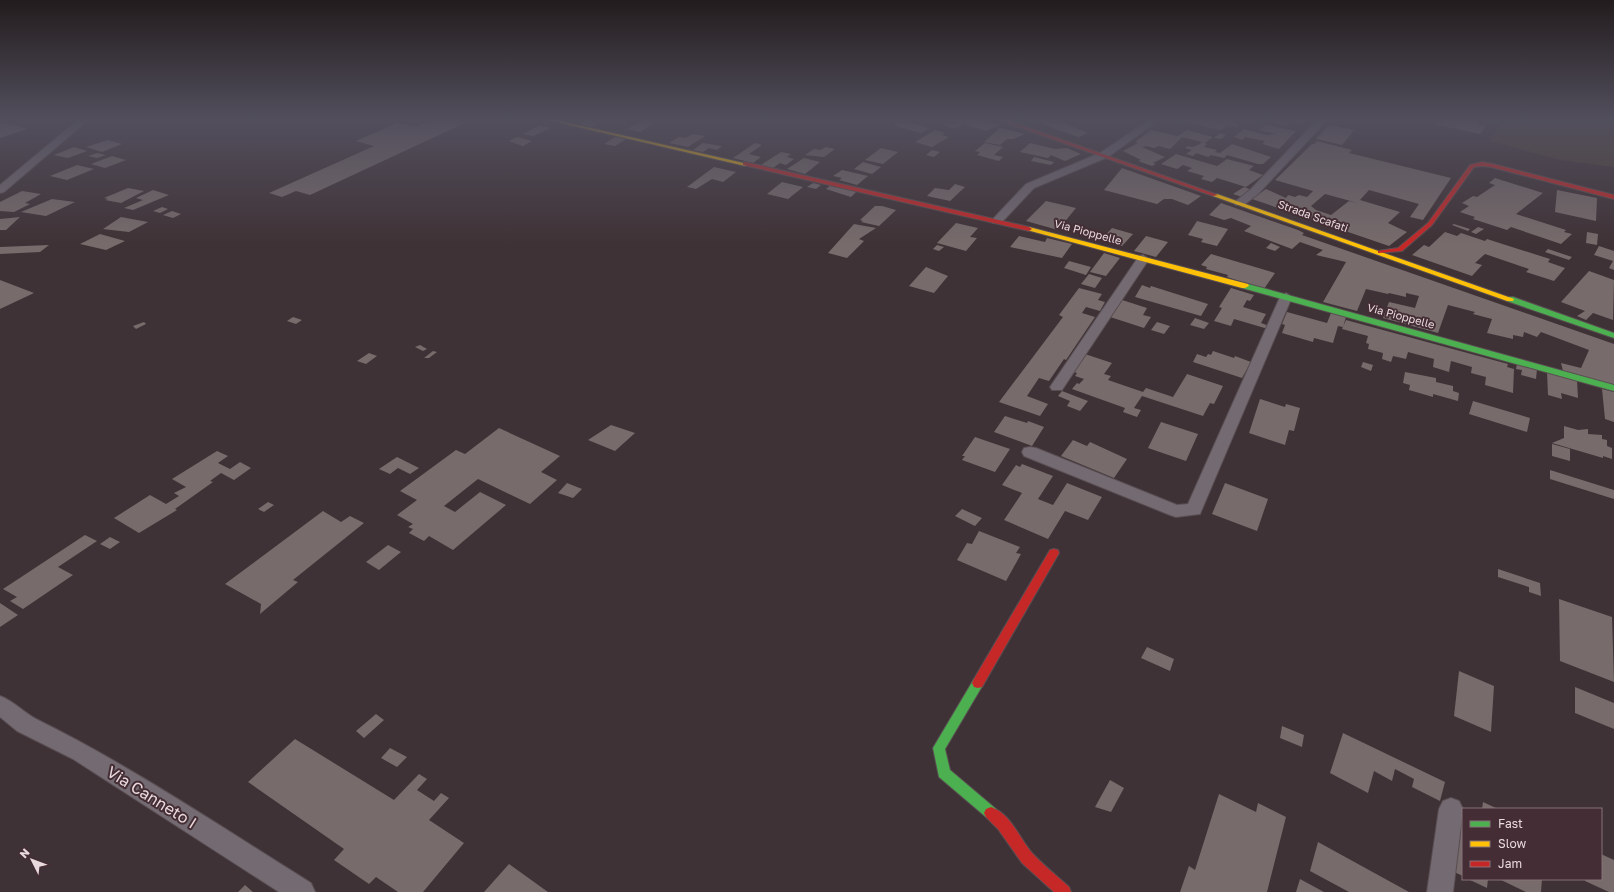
<svg xmlns="http://www.w3.org/2000/svg" width="1614" height="892" font-family="'Golos Text',sans-serif">
  <rect width="100%" height="100%" fill="#3f3236"/>
  <path fill="#4e3f34" d="M 1506,120 L 1614,120 L 1614,167 L 1561,160 L 1490,141 L 1493,134 Z"/>
  <path fill="#776b6b" fill-rule="evenodd" d="M 433,120 L 469,121 L 310,195 L 296,191 L 282,197 L 269,193 L 374,146 L 356,141 L 397,123 L 415,127 Z
    M 588,120 L 605,120 L 592,127 L 580,124 Z
    M 643,120 L 659,120 L 640,132 L 627,129 Z
    M 902,120 L 929,128 L 921,133 L 893,125 Z
    M 950,120 L 982,120 L 999,125 L 986,131 L 964,124 L 955,129 L 942,125 Z
    M 1031,120 L 1063,120 L 1059,121 L 1088,133 L 1078,137 Z
    M 1176,120 L 1211,120 L 1220,122 L 1222,120 L 1232,120 L 1231,121 L 1239,125 L 1237,127 L 1227,125 L 1228,123 L 1221,130 Z
    M 1272,120 L 1278,120 L 1290,122 L 1287,126 L 1270,122 Z
    M 1287,120 L 1307,120 L 1303,124 Z
    M 1437,120 L 1491,120 L 1489,122 L 1480,120 L 1477,124 L 1486,126 L 1480,134 L 1433,124 Z
    M 6,123 L 27,129 L 0,138 L 0,125 Z
    M 540,125 L 551,128 L 533,136 L 523,134 Z
    M 1266,125 L 1296,131 L 1279,149 L 1262,144 L 1265,141 L 1245,137 L 1242,140 L 1234,137 L 1244,129 L 1266,135 L 1276,134 L 1259,130 Z
    M 1329,125 L 1354,130 L 1342,145 L 1316,139 Z
    M 1000,128 L 1025,134 L 1013,139 L 1007,139 L 1000,145 L 984,142 Z
    M 935,130 L 945,133 L 941,135 L 949,137 L 932,147 L 915,142 Z
    M 1151,130 L 1182,137 L 1170,149 L 1159,146 L 1154,148 L 1147,146 L 1142,147 L 1165,157 L 1153,163 L 1156,164 L 1152,166 L 1138,161 L 1141,160 L 1123,151 L 1138,143 L 1135,142 Z
    M 1187,130 L 1213,137 L 1205,143 L 1207,144 L 1204,147 L 1217,150 L 1215,152 L 1220,153 L 1232,144 L 1271,157 L 1263,164 L 1258,164 L 1227,155 L 1224,158 L 1211,155 L 1208,157 L 1196,153 L 1193,156 L 1186,154 L 1192,150 L 1185,148 L 1188,146 L 1192,147 L 1198,145 L 1202,142 L 1178,136 Z
    M 1220,133 L 1226,135 L 1221,139 L 1214,138 Z
    M 693,134 L 705,136 L 688,147 L 669,143 L 679,137 L 685,138 Z
    M 517,137 L 532,141 L 523,146 L 509,141 Z
    M 615,137 L 626,139 L 615,146 L 604,144 Z
    M 108,140 L 122,144 L 102,152 L 86,147 Z
    M 1317,141 L 1352,150 L 1349,153 L 1451,178 L 1423,220 L 1410,217 L 1419,204 L 1369,190 L 1360,200 L 1400,212 L 1388,223 L 1407,232 L 1389,246 L 1252,199 L 1266,189 L 1286,198 L 1288,195 L 1295,197 L 1299,195 L 1307,197 L 1313,191 L 1275,180 L 1312,144 L 1314,144 ZM 1325,194 L 1358,203 L 1349,201 L 1331,215 L 1316,210 L 1311,206 Z
    M 703,143 L 722,146 L 717,150 L 709,148 L 703,152 L 693,150 Z
    M 755,143 L 762,145 L 749,154 L 761,157 L 753,163 L 733,158 Z
    M 985,143 L 1003,147 L 994,155 L 1003,157 L 999,161 L 977,155 L 980,152 L 975,151 Z
    M 1030,143 L 1055,149 L 1067,148 L 1081,154 L 1065,161 L 1051,155 L 1048,158 L 1020,152 Z
    M 74,147 L 87,151 L 68,158 L 54,155 Z
    M 826,147 L 835,149 L 824,157 L 805,155 L 814,149 L 820,150 Z
    M 881,148 L 898,152 L 883,164 L 865,160 Z
    M 932,150 L 940,152 L 934,157 L 926,155 Z
    M 781,152 L 791,154 L 787,157 L 794,159 L 786,165 L 780,163 L 773,168 L 761,165 Z
    M 97,153 L 106,155 L 97,158 L 88,156 Z
    M 1176,154 L 1217,166 L 1227,159 L 1254,166 L 1249,170 L 1263,175 L 1246,187 L 1217,178 L 1212,182 L 1201,179 L 1204,176 L 1187,171 L 1192,168 L 1183,165 L 1177,169 L 1161,164 Z
    M 112,156 L 126,160 L 105,168 L 91,164 Z
    M 1034,157 L 1054,162 L 1051,165 L 1031,161 Z
    M 804,158 L 820,162 L 805,174 L 787,169 Z
    M 863,162 L 881,167 L 872,174 L 854,169 Z
    M 77,165 L 94,169 L 67,180 L 50,176 Z
    M 714,167 L 736,172 L 723,182 L 712,179 L 696,189 L 687,187 Z
    M 1122,168 L 1201,196 L 1188,205 L 1172,199 L 1164,199 L 1157,204 L 1104,190 Z
    M 842,170 L 868,176 L 857,185 L 839,180 L 842,178 L 833,176 Z
    M 1495,178 L 1543,193 L 1516,214 L 1566,230 L 1564,232 L 1572,234 L 1561,244 L 1511,227 L 1507,230 L 1473,219 L 1475,217 L 1460,212 L 1469,206 L 1462,203 L 1473,196 L 1477,197 L 1495,185 L 1489,183 Z
    M 782,182 L 803,187 L 788,199 L 767,194 Z
    M 813,183 L 821,185 L 816,189 L 807,187 Z
    M 955,184 L 965,187 L 950,201 L 927,196 L 935,188 L 949,190 Z
    M 831,185 L 857,191 L 851,197 L 826,189 Z
    M 1244,187 L 1252,190 L 1242,197 L 1233,194 Z
    M 128,188 L 144,191 L 121,203 L 105,200 L 108,199 L 104,198 Z
    M 153,190 L 169,195 L 133,210 L 124,208 L 143,200 L 136,198 Z
    M 1557,190 L 1597,198 L 1596,221 L 1555,212 Z
    M 22,191 L 41,194 L 25,203 L 30,204 L 14,212 L 0,211 L 0,202 Z
    M 52,199 L 75,202 L 46,216 L 21,212 Z
    M 1046,201 L 1076,208 L 1058,230 L 1026,221 Z
    M 1221,203 L 1298,230 L 1304,233 L 1302,235 L 1614,344 L 1614,385 L 1563,371 L 1561,363 L 1581,368 L 1589,350 L 1541,332 L 1537,337 L 1524,332 L 1523,337 L 1513,335 L 1513,339 L 1487,333 L 1492,319 L 1473,314 L 1475,312 L 1448,305 L 1438,333 L 1383,318 L 1389,302 L 1415,308 L 1419,296 L 1406,293 L 1406,297 L 1389,293 L 1388,294 L 1366,289 L 1357,311 L 1323,302 L 1346,262 L 1316,255 L 1323,250 L 1300,242 L 1292,249 L 1244,231 L 1251,226 L 1231,218 L 1224,220 L 1209,215 Z
    M 875,206 L 882,206 L 896,210 L 879,226 L 861,222 L 863,221 L 860,220 Z
    M 162,207 L 168,209 L 160,213 L 153,211 Z
    M 172,211 L 181,214 L 173,218 L 163,215 Z
    M 20,217 L 6,230 L 0,230 L 0,219 Z
    M 121,217 L 148,222 L 129,232 L 103,229 Z
    M 1197,221 L 1228,229 L 1217,246 L 1201,242 L 1203,239 L 1188,235 Z
    M 956,223 L 978,228 L 970,237 L 977,238 L 966,251 L 937,243 Z
    M 854,224 L 876,228 L 859,239 L 864,241 L 847,258 L 828,253 Z
    M 1454,224 L 1470,229 L 1468,231 L 1452,225 Z
    M 1478,227 L 1484,229 L 1476,234 L 1471,232 Z
    M 1112,228 L 1133,234 L 1122,246 L 1101,240 Z
    M 1445,232 L 1457,236 L 1461,233 L 1485,241 L 1487,239 L 1550,259 L 1548,262 L 1565,268 L 1554,281 L 1526,272 L 1529,269 L 1485,254 L 1475,263 L 1482,265 L 1472,276 L 1412,255 L 1424,245 L 1429,247 Z
    M 1587,232 L 1598,234 L 1597,245 L 1586,243 Z
    M 100,234 L 125,241 L 106,250 L 80,244 Z
    M 1019,236 L 1045,242 L 1047,238 L 1072,244 L 1062,258 L 1010,247 Z
    M 1146,236 L 1168,242 L 1156,257 L 1134,251 Z
    M 1271,243 L 1280,247 L 1275,251 L 1266,248 Z
    M 49,245 L 40,252 L 0,254 L 0,247 Z
    M 937,245 L 944,247 L 939,251 L 933,249 Z
    M 1599,246 L 1614,251 L 1614,270 L 1609,268 L 1613,261 L 1594,255 Z
    M 1548,249 L 1572,257 L 1569,260 L 1545,252 Z
    M 1104,253 L 1120,258 L 1106,276 L 1090,272 Z
    M 1211,254 L 1275,273 L 1264,289 L 1227,277 L 1228,275 L 1206,269 L 1207,267 L 1201,265 Z
    M 1069,261 L 1091,267 L 1086,275 L 1064,268 Z
    M 926,267 L 948,276 L 934,293 L 909,286 Z
    M 1589,271 L 1614,280 L 1613,320 L 1593,313 L 1586,320 L 1577,316 L 1585,311 L 1561,302 Z
    M 1089,274 L 1102,278 L 1095,288 L 1081,284 Z
    M 0,280 L 34,293 L 0,309 Z
    M 1142,285 L 1150,288 L 1151,286 L 1208,304 L 1201,316 L 1135,297 Z
    M 1079,288 L 1102,294 L 1098,300 L 1105,302 L 1100,311 L 1086,307 L 1082,313 L 1095,317 L 1066,360 L 1064,359 L 1049,381 L 1039,378 L 1027,396 L 1048,404 L 1040,416 L 999,402 L 1063,317 L 1059,315 Z
    M 1231,288 L 1254,295 L 1250,301 L 1247,300 L 1243,307 L 1266,314 L 1261,323 L 1269,326 L 1268,329 L 1234,319 L 1231,326 L 1214,321 L 1222,308 L 1219,307 Z
    M 1119,299 L 1147,308 L 1143,315 L 1151,317 L 1144,328 L 1107,316 Z
    M 1287,312 L 1327,323 L 1331,313 L 1346,317 L 1343,327 L 1338,326 L 1333,343 L 1314,338 L 1313,342 L 1282,333 L 1285,325 L 1282,324 Z
    M 293,317 L 302,320 L 296,324 L 287,321 Z
    M 1195,318 L 1209,323 L 1204,329 L 1190,325 Z
    M 1346,320 L 1508,364 L 1507,367 L 1514,369 L 1513,393 L 1485,385 L 1486,377 L 1471,373 L 1472,367 L 1451,361 L 1449,372 L 1433,367 L 1434,359 L 1408,352 L 1406,359 L 1393,356 L 1391,362 L 1382,359 L 1383,353 L 1368,349 L 1369,344 L 1366,343 L 1368,336 L 1342,329 Z
    M 144,322 L 146,324 L 136,329 L 133,326 Z
    M 1157,322 L 1170,326 L 1164,334 L 1151,330 Z
    M 420,345 L 427,349 L 423,351 L 415,347 Z
    M 433,351 L 437,352 L 429,358 L 424,358 Z
    M 1213,351 L 1234,358 L 1235,356 L 1251,362 L 1242,378 L 1193,362 L 1197,354 L 1206,357 L 1208,354 L 1211,355 Z
    M 369,353 L 377,356 L 366,364 L 357,361 Z
    M 1085,354 L 1112,363 L 1104,374 L 1111,376 L 1108,380 L 1143,392 L 1146,388 L 1173,397 L 1187,374 L 1223,386 L 1214,404 L 1210,403 L 1203,416 L 1142,396 L 1134,408 L 1141,410 L 1137,417 L 1123,412 L 1125,408 L 1072,389 L 1077,383 L 1079,384 L 1084,379 L 1075,376 L 1077,373 L 1071,371 Z
    M 1363,362 L 1373,365 L 1371,371 L 1361,367 Z
    M 1517,364 L 1537,369 L 1536,379 L 1521,375 L 1522,370 L 1516,369 Z
    M 1405,372 L 1436,378 L 1436,382 L 1453,386 L 1453,391 L 1459,393 L 1458,401 L 1433,394 L 1433,397 L 1409,390 L 1410,385 L 1403,383 Z
    M 1547,372 L 1577,380 L 1578,398 L 1561,393 L 1562,399 L 1548,395 Z
    M 1602,389 L 1614,392 L 1614,422 L 1605,419 Z
    M 1062,391 L 1088,401 L 1080,411 L 1067,406 L 1070,401 L 1058,396 Z
    M 1260,399 L 1285,407 L 1286,404 L 1300,408 L 1294,431 L 1289,430 L 1285,445 L 1249,433 Z
    M 1473,401 L 1530,418 L 1527,432 L 1469,414 Z
    M 1005,416 L 1027,423 L 1028,421 L 1044,427 L 1032,446 L 994,432 Z
    M 1161,422 L 1198,434 L 1186,461 L 1148,448 Z
    M 611,425 L 635,433 L 615,451 L 588,440 Z
    M 1564,426 L 1578,430 L 1588,429 L 1588,434 L 1602,435 L 1602,439 L 1607,440 L 1607,446 L 1612,448 L 1612,459 L 1603,456 L 1603,458 L 1552,443 L 1564,438 Z
    M 499,428 L 560,456 L 541,472 L 557,480 L 530,504 L 478,479 L 444,506 L 455,512 L 480,492 L 506,505 L 453,550 L 429,536 L 424,541 L 409,533 L 413,529 L 408,527 L 413,524 L 397,515 L 417,500 L 400,491 L 456,450 L 465,454 Z
    M 975,437 L 1010,449 L 995,472 L 962,460 L 965,456 L 962,456 Z
    M 1073,440 L 1087,446 L 1090,442 L 1127,459 L 1114,478 L 1061,456 Z
    M 1552,444 L 1570,449 L 1570,461 L 1552,456 Z
    M 217,451 L 228,456 L 218,463 L 230,469 L 240,462 L 251,468 L 234,480 L 221,473 L 210,481 L 213,482 L 175,509 L 177,510 L 139,533 L 114,518 L 150,495 L 166,504 L 179,496 L 174,493 L 186,487 L 172,479 Z
    M 397,457 L 419,468 L 410,474 L 398,468 L 390,474 L 379,469 Z
    M 1022,464 L 1053,476 L 1038,499 L 1053,505 L 1067,483 L 1102,497 L 1088,520 L 1065,511 L 1048,539 L 1004,520 L 1022,493 L 1002,485 L 1016,465 L 1020,467 Z
    M 1550,470 L 1614,490 L 1614,499 L 1550,479 Z
    M 567,483 L 582,489 L 573,498 L 558,493 Z
    M 1225,483 L 1268,499 L 1257,531 L 1212,514 Z
    M 268,502 L 274,505 L 264,512 L 258,509 Z
    M 962,509 L 982,518 L 975,526 L 955,516 Z
    M 323,511 L 341,522 L 350,516 L 364,523 L 293,580 L 298,582 L 260,614 L 261,604 L 225,584 Z
    M 979,531 L 1020,547 L 1016,553 L 1021,554 L 1006,581 L 957,560 L 967,543 L 972,544 Z
    M 85,535 L 97,541 L 58,567 L 73,575 L 23,609 L 10,601 L 17,597 L 3,589 Z
    M 110,537 L 120,542 L 110,549 L 100,544 Z
    M 388,545 L 401,552 L 379,570 L 366,562 Z
    M 1498,569 L 1540,583 L 1541,596 L 1529,592 L 1529,587 L 1498,577 Z
    M 1559,599 L 1612,617 L 1614,682 L 1560,661 Z
    M 0,603 L 18,615 L 0,627 Z
    M 1147,647 L 1174,659 L 1170,671 L 1141,658 Z
    M 1459,671 L 1494,686 L 1491,732 L 1454,716 Z
    M 1575,687 L 1614,703 L 1614,729 L 1575,713 Z
    M 376,714 L 384,720 L 364,738 L 356,731 Z
    M 1282,726 L 1304,735 L 1302,747 L 1280,738 Z
    M 1343,733 L 1445,782 L 1440,801 L 1412,787 L 1414,779 L 1395,769 L 1392,781 L 1374,771 L 1368,793 L 1330,773 Z
    M 295,739 L 394,800 L 419,774 L 427,779 L 417,790 L 434,801 L 441,793 L 449,798 L 429,820 L 464,843 L 423,892 L 398,892 L 376,877 L 369,884 L 334,860 L 344,849 L 248,782 Z
    M 390,748 L 407,757 L 397,767 L 381,758 Z
    M 1110,780 L 1124,788 L 1111,812 L 1095,807 Z
    M 1219,794 L 1256,812 L 1258,803 L 1286,817 L 1267,892 L 1180,892 L 1189,866 L 1195,870 Z
    M 1483,802 L 1498,809 L 1482,809 Z
    M 1461,811 L 1463,812 L 1463,876 L 1454,872 Z
    M 1318,842 L 1409,892 L 1349,892 L 1310,871 Z
    M 1601,854 L 1614,860 L 1614,892 L 1609,892 L 1585,881 L 1585,879 L 1601,879 Z
    M 509,864 L 548,892 L 484,892 Z
    M 1300,879 L 1324,892 L 1296,892 Z
    M 1468,879 L 1488,879 L 1487,888 Z
    M 1499,879 L 1542,879 L 1541,892 L 1526,892 Z
    M 245,885 L 253,892 L 238,892 Z"/>
  <g fill="none" stroke-linecap="round" stroke-linejoin="round">
    <g stroke="#594e52" stroke-width="2">
      <path id="street" d="M 78,120 L 88,120 L 4,192 L 0,193 L 0,185 Z
        M 1149,120 L 1159,120 L 1108,157 L 1034,188 L 1001,223 L 993,223 L 991,221 L 1026,184 L 1100,153 Z
        M 1317,120 L 1327,120 L 1259,193 L 1244,205 L 1236,205 L 1234,203 L 1236,201 L 1251,189 Z
        M 1143,255 L 1149,259 L 1064,387 L 1062,390 L 1052,390 L 1050,387 L 1139,256 Z
        M 1286,293 L 1292,297 L 1200,514 L 1176,517 L 1170,515 L 1024,456 L 1022,452 L 1024,448 L 1030,447 L 1036,448 L 1177,505 L 1188,504 L 1280,297 Z
        M 0,696 C 14,701 24,713 38,720 C 133,767 221,827 311,883 L 315,892 L 279,892 L 73,759 L 17,731 L 0,717 Z
        M 1451,798 L 1459,801 L 1463,809 L 1453,892 L 1427,892 L 1439,809 L 1443,801 Z"/>
    </g>
    <g stroke="#594e52" stroke-width="2">
      <path id="fast" d="M 1242,284 L 1248,284 L 1614,385 L 1614,391 L 1242,288 Z
        M 1507,297 L 1513,297 L 1614,333 L 1614,338 L 1507,301 Z
        M 978,678 L 982,679 L 984,683 L 945,749 L 950,770 L 996,809 L 998,813 L 996,817 L 991,819 L 986,817 L 939,777 L 933,748 L 974,679 Z"/>
    </g>
    <g stroke="#594e52" stroke-width="2">
      <path id="slow" d="M 548,120 L 556,120 L 748,164 L 745,166 Z
        M 1213,194 L 1217,194 L 1514,299 L 1513,301 L 1507,301 L 1213,196 Z
        M 1029,227 L 1248,284 L 1249,286 L 1245,288 L 1242,288 L 1027,230 L 1027,228 Z"/>
    </g>
    <g stroke="#594e52" stroke-width="2">
      <path id="jam" d="M 1001,120 L 1007,120 L 1218,195 L 1213,196 L 1001,121 Z
        M 745,162 L 1029,227 L 1032,229 L 1029,231 L 743,165 L 743,163 Z
        M 1482,162 L 1493,164 L 1614,195 L 1614,199 L 1491,167 L 1482,166 L 1474,167 L 1432,225 L 1402,251 L 1378,253 L 1378,251 L 1398,248 L 1428,223 L 1470,165 Z
        M 1054,549 L 1058,550 L 1059,553 L 982,687 L 978,688 L 974,687 L 972,683 L 974,679 L 1050,550 Z
        M 991,807 C 1011,814 1019,838 1032,853 C 1043,865 1057,876 1069,887 L 1071,892 L 1054,892 L 1022,863 L 998,829 L 986,817 L 984,813 L 986,809 Z"/>
    </g>
    <use href="#street" fill="#736a72" fill-rule="evenodd"/>
    <use href="#fast" fill="#4caf50" fill-rule="evenodd"/>
    <use href="#slow" fill="#ffc107" fill-rule="evenodd"/>
    <use href="#jam" fill="#c62828" fill-rule="evenodd"/>
  </g>
  <linearGradient id="sky" x2="0" y2="1"><stop stop-color="#231c1e"/><stop offset="0.49" stop-color="#524f5d"/><stop offset="1" stop-color="#524f5d" stop-opacity="0"/></linearGradient>
  <rect width="1614" height="244" fill="url(#sky)"/>
  <g text-anchor="middle" stroke-width="4" stroke-linejoin="round" paint-order="stroke">
    <g font-size="11" fill="#e9dade" stroke="#442d34">
      <text transform="translate(1313 216) rotate(20)" y="4">Strada Scafati</text>
      <text transform="translate(1088 232) rotate(15)" y="4">Via Pioppelle</text>
      <text transform="translate(1401 316) rotate(15)" y="4">Via Pioppelle</text>
    </g>
    <g font-size="16" fill="#e9dade" stroke="#442d34">
      <text transform="translate(152 797) rotate(32)" y="6">Via Canneto I</text>
    </g>
  </g>
  <rect x="1462" y="808" width="140" height="72" fill="#442d34" stroke="#867278"/>
  <rect x="1470" y="821" width="20" height="6" fill="#4caf50" stroke="#867278"/>
  <text x="1498" y="828" font-size="12" fill="#e9dade">Fast</text>
  <rect x="1470" y="841" width="20" height="6" fill="#ffc107" stroke="#867278"/>
  <text x="1498" y="848" font-size="12" fill="#e9dade">Slow</text>
  <rect x="1470" y="861" width="20" height="6" fill="#c62828" stroke="#867278"/>
  <text x="1498" y="868" font-size="12" fill="#e9dade">Jam</text>
  <g transform="translate(32 860) rotate(312)" stroke="#442d34" stroke-width="3" paint-order="stroke">
  <path d="M0-3L7 15L0 10L-7 15Z" fill="#e9dade"/>
  <text y="-6" font-size="11" font-weight="bold" text-anchor="middle" fill="#e9dade">N</text>
  </g>
</svg>
